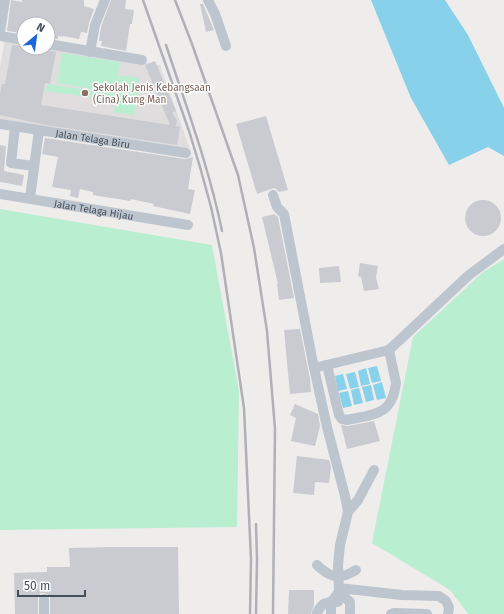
<svg xmlns="http://www.w3.org/2000/svg" width="504" height="614" font-family="'Fira Sans',sans-serif">
  <rect width="100%" height="100%" fill="#efecec"/>
  <path fill="#e0ddde" d="M 5,38 L 24,41 L 24,48 L 48,48 L 48,46 L 160,65 L 190,149 L 0,119 L 0,67 Z"/>
  <path fill="#baeed0" d="M 62,53 L 120,62 L 115,93 L 57,83 Z
    M 119,75 L 139,78 L 134,115 L 114,112 Z
    M 47,84 L 115,94 L 114,101 L 46,91 Z
    M 0,209 L 212,245 L 239,391 L 237,527 L 0,530 Z
    M 504,259 L 504,614 L 468,614 L 450,590 L 372,543 L 413,337 L 482,273 Z"/>
  <path fill="#87d1ea" d="M 371,0 L 445,0 L 468,35 L 504,108 L 504,156 L 488,147 L 449,165 L 411,98 Z
    M 377,366 L 381,381 L 372,383 L 368,368 Z
    M 366,368 L 370,384 L 361,386 L 358,371 Z
    M 355,372 L 359,387 L 350,389 L 346,374 Z
    M 343,374 L 347,389 L 338,391 L 335,376 Z
    M 382,382 L 386,398 L 377,400 L 373,385 Z
    M 371,385 L 374,400 L 366,402 L 362,387 Z
    M 359,388 L 363,403 L 354,405 L 351,390 Z
    M 348,391 L 352,406 L 343,408 L 339,393 Z"/>
  <path fill="#c9cbd1" d="M 11,0 L 22,2 L 22,0 L 84,0 L 84,6 L 94,9 L 89,23 L 87,33 L 81,32 L 79,39 L 63,36 L 63,37 L 58,36 L 58,39 L 48,38 L 48,24 L 24,24 L 22,33 L 7,31 Z
    M 111,0 L 126,0 L 125,9 L 134,10 L 132,24 L 130,24 L 126,51 L 101,46 L 102,41 L 99,41 L 101,27 Z
    M 200,4 L 203,4 L 214,30 L 206,32 Z
    M 12,45 L 24,46 L 24,48 L 43,48 L 47,50 L 56,52 L 50,84 L 45,83 L 41,105 L 170,125 L 145,65 L 155,61 L 176,111 L 172,113 L 177,120 L 176,126 L 180,127 L 177,145 L 46,125 L 0,115 L 0,94 L 2,84 L 5,84 Z
    M 266,116 L 288,190 L 279,192 L 275,188 L 271,189 L 257,194 L 236,124 Z
    M 45,138 L 185,159 L 193,157 L 188,189 L 195,190 L 190,214 L 153,206 L 154,204 L 131,199 L 130,201 L 93,195 L 93,192 L 80,189 L 78,198 L 70,196 L 71,190 L 52,187 L 58,157 L 42,154 Z
    M 0,145 L 6,146 L 4,171 L 24,175 L 22,186 L 0,182 Z
    M465 218a18 18 0 1 1 36 0a18 18 0 1 1-36 0Z
    M 274,214 L 278,217 L 294,298 L 279,300 L 277,284 L 278,284 L 262,217 Z
    M 360,263 L 378,266 L 376,277 L 379,289 L 364,291 L 361,277 L 358,276 Z
    M 339,266 L 341,282 L 320,283 L 319,268 Z
    M 300,329 L 310,379 L 311,392 L 290,394 L 284,330 Z
    M 295,404 L 318,414 L 320,426 L 315,446 L 291,441 L 296,418 L 290,415 Z
    M 374,421 L 380,441 L 347,449 L 341,425 L 348,426 Z
    M 297,456 L 329,460 L 331,467 L 329,483 L 315,482 L 314,495 L 293,493 Z
    M 113,547 L 178,547 L 179,614 L 50,614 L 50,596 L 44,593 L 41,593 L 38,596 L 38,614 L 15,614 L 14,573 L 47,572 L 47,567 L 70,567 L 69,548 Z
    M 289,590 L 314,590 L 314,605 L 311,614 L 288,614 Z"/>
  <g fill="none" stroke-linecap="round" stroke-linejoin="round">
    <g stroke="#bdc6cf" stroke-width="10">
      <path d="M 208,0 L 215,14 L 226,46"/>
      <path d="M 0,32 L 5,0"/>
      <path d="M 0,36 L 24,40"/>
      <path d="M 48,44 L 142,60"/>
      <path d="M 90,52 L 95,25 L 105,0"/>
      <path id="s1" d="M 0,124 L 186,153"/>
      <path d="M 15,127 L 11,163 L 34,166"/>
      <path id="s2" d="M 0,194 L 188,225"/>
      <path d="M 273,195 L 277,207 L 284,214 L 314,368 L 327,427 L 345,496 L 348,512 L 340,545 L 338,565 L 339,592"/>
      <path d="M 30,198 L 39,130"/>
      <path d="M 327,365 L 339,415 L 342,419 L 347,420 C 374,414 392,416 396,383 L 389,350"/>
      <path d="M 314,368 L 389,350 L 469,275 L 504,249"/>
      <path d="M 348,512 L 358,500 L 374,470"/>
      <path d="M 317,565 C 330,578 340,580 356,570"/>
      <path d="M 339,588 L 402,595 L 439,596 L 446,601 L 449,607 L 448,614"/>
      <path d="M 317,613 C 322,602 326,602 338,602"/>
      <path d="M 44,614 L 44,599"/>
      <path d="M 331,614 L 331,602 L 339,592 L 350,602 L 350,614"/>
      <path d="M 391,614 L 394,613 L 427,614"/>
    </g>
    <path stroke="#afb1b7" stroke-width="2.5" d="M 143,0 L 189,131 L 200,167 L 211,207 L 221,253 L 244,408 L 251,559 L 250,614
      M 175,0 L 192,44 L 238,175 L 254,248 L 267,331 L 275,429 L 273,614
      M 166,45 C 186,106 209,167 222,231
      M 256,614 L 257,559 L 256,524"/>
  </g>
  <circle fill="#8d6e63" stroke="#fff" stroke-width="1.5" cx="85" cy="93" r="4"/>
  <g text-anchor="middle" stroke-width="3" stroke-linejoin="round" paint-order="stroke">
    <g font-size="10" fill="#785e54" stroke="#fff" text-anchor="start">
      <text x="93" y="91">Sekolah Jenis Kebangsaan<tspan x="93" dy="12">(Cina) Kung Man</tspan></text>
    </g>
    <g font-size="10" fill="#454f5a" stroke="#fff">
      <text dy="4" stroke="none"><textPath href="#s1" startOffset="94">Jalan Telaga Biru</textPath></text>
      <text dy="4" stroke="none"><textPath href="#s2" startOffset="95">Jalan Telaga Hijau</textPath></text>
    </g>
  </g>
  <g transform="translate(36 36) rotate(29)"><circle r="19" fill="#ffffff" stroke="#b5b9bd"/>
  <path d="M0-3L7 15L0 10L-7 15Z" fill="#1a66db"/>
  <text y="-6" font-size="11" font-weight="bold" text-anchor="middle" fill="#454f5a">N</text>
  </g>
  <path d="M18 590v6h67v-6" fill="none" stroke="#454f5a" stroke-width="2"/>
  <text x="24" y="590" font-size="12" fill="#454f5a" stroke="#ffffff" stroke-width="3" paint-order="stroke">50 m</text>
</svg>
